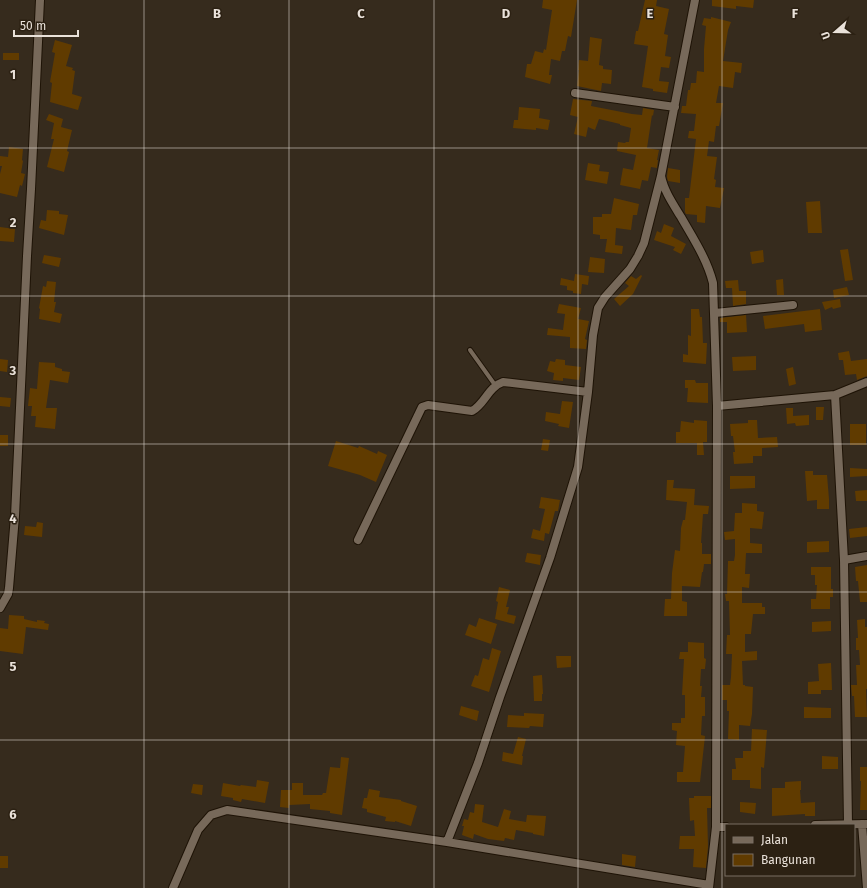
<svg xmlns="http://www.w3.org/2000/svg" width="867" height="888" font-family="'Fira Sans',sans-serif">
  <rect width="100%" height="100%" fill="#362b1d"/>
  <path fill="#603b00" d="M 543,0 L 577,0 L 571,37 L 568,36 L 565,51 L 562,51 L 560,61 L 551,59 L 549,75 L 552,75 L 550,84 L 525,77 L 527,64 L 531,64 L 535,51 L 543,53 L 544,49 L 546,50 L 552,10 L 542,8 Z
    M 645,0 L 657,0 L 656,6 L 669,9 L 664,34 L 668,35 L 665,56 L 671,57 L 669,68 L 661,67 L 659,81 L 669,82 L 667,93 L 653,91 L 653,89 L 642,87 L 648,46 L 634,44 L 636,31 L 638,31 Z
    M 712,0 L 754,0 L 753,8 L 736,6 L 736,9 L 712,6 Z
    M 711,17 L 731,22 L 728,30 L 723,61 L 742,63 L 741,73 L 735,72 L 733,88 L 719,86 L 716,103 L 723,103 L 719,126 L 716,126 L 714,142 L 709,141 L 707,156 L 717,157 L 714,179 L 716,180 L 715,187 L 724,188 L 720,208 L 706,206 L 705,223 L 697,222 L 697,215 L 686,214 L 685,212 L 685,198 L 689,198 L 696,139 L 688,138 L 689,131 L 694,131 L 696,114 L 681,113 L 682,106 L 686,106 L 688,90 L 690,90 L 691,83 L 696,83 L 697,71 L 704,72 L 704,49 L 706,26 L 702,25 L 704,18 L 711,19 Z
    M 590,37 L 602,39 L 599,65 L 603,66 L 603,69 L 612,70 L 611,84 L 602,83 L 601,91 L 577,86 L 579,70 L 578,70 L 579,60 L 588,61 Z
    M 55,40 L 72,45 L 66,66 L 73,68 L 72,70 L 75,71 L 72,94 L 82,97 L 78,110 L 50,102 L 52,83 L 50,82 L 55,53 L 52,52 Z
    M 3,53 L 19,53 L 19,60 L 3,60 Z
    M 573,99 L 592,101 L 591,106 L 632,114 L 642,115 L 643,108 L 654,110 L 653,116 L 652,115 L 647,148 L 659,150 L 657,160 L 658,160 L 657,168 L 651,167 L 648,181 L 642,180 L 640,189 L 620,185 L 623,168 L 633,170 L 636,155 L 617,151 L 618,142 L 625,143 L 626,142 L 629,142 L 631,128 L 620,125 L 620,124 L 599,119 L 595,130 L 588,127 L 586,137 L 574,134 L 578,117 L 570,115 Z
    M 519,107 L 540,109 L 539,118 L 550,120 L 548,130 L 536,128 L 536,130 L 513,128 L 514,120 L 518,120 Z
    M 49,114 L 63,119 L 61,127 L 72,130 L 67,151 L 69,152 L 64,172 L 47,167 L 54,139 L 51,139 L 54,123 L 46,120 Z
    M 9,147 L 23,149 L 22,160 L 23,161 L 21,173 L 25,174 L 22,186 L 20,185 L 17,197 L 0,193 L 0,174 L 2,166 L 0,166 L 0,156 L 8,157 Z
    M 588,163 L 600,165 L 599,171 L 609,172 L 607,184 L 585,180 Z
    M 668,168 L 680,170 L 680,183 L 668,181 L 667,177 Z
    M 614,198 L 639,204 L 637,215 L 633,215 L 631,230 L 616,228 L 615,245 L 623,246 L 622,254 L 605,252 L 607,239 L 600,239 L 600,235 L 593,234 L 593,217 L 602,217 L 602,214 L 611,214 Z
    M 820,201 L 822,233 L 808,233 L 806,202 Z
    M 47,210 L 59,211 L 59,214 L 68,215 L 64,235 L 39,228 L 41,220 L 46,221 Z
    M 664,224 L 674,228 L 671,236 L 686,244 L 681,254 L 673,250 L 675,247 L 654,240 L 657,231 L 661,233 Z
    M 0,227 L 15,229 L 14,242 L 0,241 Z
    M 848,249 L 853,280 L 845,281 L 840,250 Z
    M 763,250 L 764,262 L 752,264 L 750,252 Z
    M 44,255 L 61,258 L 59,267 L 42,263 Z
    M 590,257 L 605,259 L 604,273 L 588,272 Z
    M 575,274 L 589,276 L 588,285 L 582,284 L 581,294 L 573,293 L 573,291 L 567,290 L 567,286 L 560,285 L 561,278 L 574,281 Z
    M 641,275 L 642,276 L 633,294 L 620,306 L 614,299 L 629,286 L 625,283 L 631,276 L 636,279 Z
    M 783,279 L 784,295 L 777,295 L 776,280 Z
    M 738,280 L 739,291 L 746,291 L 746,304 L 733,306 L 732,288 L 726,288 L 725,281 Z
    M 47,281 L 56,282 L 54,302 L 56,302 L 54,312 L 62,314 L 60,323 L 39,319 L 40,309 L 39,308 L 43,286 L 46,287 Z
    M 847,287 L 849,295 L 834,298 L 833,290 Z
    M 840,299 L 841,307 L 833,309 L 832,307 L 825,310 L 822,302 Z
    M 559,304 L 581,308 L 578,319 L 589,321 L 585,339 L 587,340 L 586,349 L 570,348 L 570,337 L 547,335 L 548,328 L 563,330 L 565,314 L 557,313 Z
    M 691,309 L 699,309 L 700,317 L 702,317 L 703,343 L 707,343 L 706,364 L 683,362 L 683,354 L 688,355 L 688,335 L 691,336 Z
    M 820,309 L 822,330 L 805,332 L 804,324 L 765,329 L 763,316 Z
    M 746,315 L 747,332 L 727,333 L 727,322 L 720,322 L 720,318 Z
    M 849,351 L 851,361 L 867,359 L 867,376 L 857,380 L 856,374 L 845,375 L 843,360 L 839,360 L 838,353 Z
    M 756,356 L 756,370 L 733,371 L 732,357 Z
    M 0,359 L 8,360 L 7,372 L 0,371 Z
    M 556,359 L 565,360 L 565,365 L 581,367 L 579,380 L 563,378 L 563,381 L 553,380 L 554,373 L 547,371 L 550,361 L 555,362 Z
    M 39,362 L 55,363 L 55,367 L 62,369 L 62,371 L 70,372 L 68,383 L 50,380 L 46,408 L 57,408 L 55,429 L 35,427 L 36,416 L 31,416 L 32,406 L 28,406 L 30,388 L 37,389 Z
    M 793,367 L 796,384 L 789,386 L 786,369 Z
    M 685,380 L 695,380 L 696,383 L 708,383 L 708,403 L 687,402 L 688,388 L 685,388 Z
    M 0,397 L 11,398 L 10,407 L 0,406 Z
    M 562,401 L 573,402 L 569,428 L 558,426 L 559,424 L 545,421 L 546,412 L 560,414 Z
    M 816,407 L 824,407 L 823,420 L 816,420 Z
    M 786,408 L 793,408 L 793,416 L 809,415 L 809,425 L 796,426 L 795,423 L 787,424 Z
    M 694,420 L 707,421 L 707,442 L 703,442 L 704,455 L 697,455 L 697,443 L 676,443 L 676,432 L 680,432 L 681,421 L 694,423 Z
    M 748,420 L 757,420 L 758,438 L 777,437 L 778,447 L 762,448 L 762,456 L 753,456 L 753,463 L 734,464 L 733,452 L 735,452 L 733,436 L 731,436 L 730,424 L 748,423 Z
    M 850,424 L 866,424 L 866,445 L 850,445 Z
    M 0,435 L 8,435 L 8,446 L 0,446 Z
    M 543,439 L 550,440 L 548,451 L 541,450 Z
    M 336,441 L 358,448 L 359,446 L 377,454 L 378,451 L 387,455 L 376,482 L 360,475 L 328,466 Z
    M 850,468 L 867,469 L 867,476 L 850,477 Z
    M 805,471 L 813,471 L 813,475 L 827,475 L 829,499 L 829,509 L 817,509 L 817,500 L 807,501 Z
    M 730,476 L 755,476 L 755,488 L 730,489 Z
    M 667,480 L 674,480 L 673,488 L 695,489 L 694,505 L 709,506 L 708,514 L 703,514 L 701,543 L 702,543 L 702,554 L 711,554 L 711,564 L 704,564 L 703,572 L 702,572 L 700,587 L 682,586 L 682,601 L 687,602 L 687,616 L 664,616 L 665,599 L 671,599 L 672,573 L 675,550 L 680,551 L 681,528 L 683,520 L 685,520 L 687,502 L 666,500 Z
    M 867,490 L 867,501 L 856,501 L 855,491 Z
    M 541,497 L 560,500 L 558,511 L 555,511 L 549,534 L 545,533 L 544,541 L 531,538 L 533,529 L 540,531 L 545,509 L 539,508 Z
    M 742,503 L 757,504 L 757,511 L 764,512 L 762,529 L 750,528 L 750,543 L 762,544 L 762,553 L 746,553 L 745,574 L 750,574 L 749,588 L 742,587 L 742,603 L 762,603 L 762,607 L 765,607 L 765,614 L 753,614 L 751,634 L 745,634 L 745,652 L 757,651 L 757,660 L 742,661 L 743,685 L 745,685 L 745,686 L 753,687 L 752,714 L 750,726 L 739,725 L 739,740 L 728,739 L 729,711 L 727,711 L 727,700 L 722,700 L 722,685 L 730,685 L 731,677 L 732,654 L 726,654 L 727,635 L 730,635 L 729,601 L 726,601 L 725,594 L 727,594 L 728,561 L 734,561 L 735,555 L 735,539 L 725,540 L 724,532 L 734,531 L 735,513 L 742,513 Z
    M 37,522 L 43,523 L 42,537 L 24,535 L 25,526 L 36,527 Z
    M 867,527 L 867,536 L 850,538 L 849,529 Z
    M 829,541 L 829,552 L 807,553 L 807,542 Z
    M 527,553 L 541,555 L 540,565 L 525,562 Z
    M 867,565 L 867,602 L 860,602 L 858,581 L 856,581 L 855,567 Z
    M 811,567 L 831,567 L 831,589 L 833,589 L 833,597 L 830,597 L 830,609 L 811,609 L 811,599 L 816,599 L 817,585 L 815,585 L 815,575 L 811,575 Z
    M 499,587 L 510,590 L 506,607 L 509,607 L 507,614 L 516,616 L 514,624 L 495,619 L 498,602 L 496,601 Z
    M 9,615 L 24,616 L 24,619 L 37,622 L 37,620 L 45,621 L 44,623 L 49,624 L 48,630 L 26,627 L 23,654 L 0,651 L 0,628 L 8,629 Z
    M 479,618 L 497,624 L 491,644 L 465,635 L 469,624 L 476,627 Z
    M 865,619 L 865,627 L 867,627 L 867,689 L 866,689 L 867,717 L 855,717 L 854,696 L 852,696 L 851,685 L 857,685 L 856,665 L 860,665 L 859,650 L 856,650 L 856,638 L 858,638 L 857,620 Z
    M 831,621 L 831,631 L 812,632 L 812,622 Z
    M 688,642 L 704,643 L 704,658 L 706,659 L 705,669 L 701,669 L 700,686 L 702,686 L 701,697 L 705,697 L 705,716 L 702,716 L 701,735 L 705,736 L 700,782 L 677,782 L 677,772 L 683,772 L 685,746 L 676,745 L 677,731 L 672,730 L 672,723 L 681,723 L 681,718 L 685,718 L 685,695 L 682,695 L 684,659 L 679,659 L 680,652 L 688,652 Z
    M 492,648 L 501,651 L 489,692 L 471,686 L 475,675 L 478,676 L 483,658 L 489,660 Z
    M 556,656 L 571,656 L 571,667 L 557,668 Z
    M 831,663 L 832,690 L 821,690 L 821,694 L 808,694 L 808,682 L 819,681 L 818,664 Z
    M 542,675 L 543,694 L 542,694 L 542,701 L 534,701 L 533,676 Z
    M 461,706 L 479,711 L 477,721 L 459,715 Z
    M 804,707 L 831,708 L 831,718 L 804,718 Z
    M 524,713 L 544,714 L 543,727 L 530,726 L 529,728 L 507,727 L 508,715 L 524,716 Z
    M 752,729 L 767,730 L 764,768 L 761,767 L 761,789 L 750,788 L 750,780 L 732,780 L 732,769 L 736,769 L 735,758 L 743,758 L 743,751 L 751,751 Z
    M 518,737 L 526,739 L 522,756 L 523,756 L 522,765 L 502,761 L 503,752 L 513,754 Z
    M 822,756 L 838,757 L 838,769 L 822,769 Z
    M 341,757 L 349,758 L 342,815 L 330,813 L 330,811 L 310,809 L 310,804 L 289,805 L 289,808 L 280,807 L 281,790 L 292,790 L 292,783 L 303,783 L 303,795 L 322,795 L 323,793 L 326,793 L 330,767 L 340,768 Z
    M 860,767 L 867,767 L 867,810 L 860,810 L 861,781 L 860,781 Z
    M 257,780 L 269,782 L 265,803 L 242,799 L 241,802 L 233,800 L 233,798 L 221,796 L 223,783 L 240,786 L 241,785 L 256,787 Z
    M 801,781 L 801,790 L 800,790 L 801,803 L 815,802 L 815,816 L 805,816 L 805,814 L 772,816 L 772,788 L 785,788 L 785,782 Z
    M 193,784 L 203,785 L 202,795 L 191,793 Z
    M 369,789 L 380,791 L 379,797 L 401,800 L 401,801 L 417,806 L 411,826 L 395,821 L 395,822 L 385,821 L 386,817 L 367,812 L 367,809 L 362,808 L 364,798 L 367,798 Z
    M 694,796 L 711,796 L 711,808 L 707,808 L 708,847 L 706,868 L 693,867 L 694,849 L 679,849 L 680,836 L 695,836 L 694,820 L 690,821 L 689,798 L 694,798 Z
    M 740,802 L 756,803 L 755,814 L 740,812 Z
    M 475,804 L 484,805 L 482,822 L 498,827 L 504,809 L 511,811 L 509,819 L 526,822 L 527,815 L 546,816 L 544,836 L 533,834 L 533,833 L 516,830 L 514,840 L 505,838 L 504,841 L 488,839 L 474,834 L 473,839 L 462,835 L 464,826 L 462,826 L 464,819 L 468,820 L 470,812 L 474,813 Z
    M 622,854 L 636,856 L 635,867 L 622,865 Z
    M 0,856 L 8,856 L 8,868 L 0,868 Z"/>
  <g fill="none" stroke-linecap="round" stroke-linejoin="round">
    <g stroke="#1e1306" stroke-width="6">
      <path id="lane" d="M 470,350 L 495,385"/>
    </g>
    <g stroke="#1e1306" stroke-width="10">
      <path id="street" d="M 695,0 L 661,176 C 664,191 673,204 681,217 C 693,238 707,259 713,283 L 717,406 L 716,827 L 709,888
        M 575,93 L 675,107
        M 715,313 L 793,305
        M 835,395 L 844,560 L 848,824
        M 717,406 L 835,395 L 867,382
        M 358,540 L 422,407 L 428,405 L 472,411 C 485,404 488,387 503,382 L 588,392
        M 844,560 L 867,556
        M 0,608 L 8,594 L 9,588 L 15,516 L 27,256 L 31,189 L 40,0
        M 862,824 L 867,888
        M 815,825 L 867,824
        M 716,827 L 726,827
        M 447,842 L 478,763 L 500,697 L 550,558 L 578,467 L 588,392 L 593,335 L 598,308 L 605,297 L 630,269 L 638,256 L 644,243 L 661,176
        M 173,888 L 198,830 L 211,815 L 227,810 L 447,842 L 709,885"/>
    </g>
    <use href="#lane" stroke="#77695a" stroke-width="4"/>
    <use href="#street" stroke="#77695a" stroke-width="8"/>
  </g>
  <path fill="none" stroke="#eae2da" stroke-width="1" stroke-opacity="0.55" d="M 144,0 L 144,888M 289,0 L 289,888M 434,0 L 434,888M 578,0 L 578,888M 722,0 L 722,888M 0,148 L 867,148M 0,296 L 867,296M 0,444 L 867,444M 0,592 L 867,592M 0,740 L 867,740"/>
  <g font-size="13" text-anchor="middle" font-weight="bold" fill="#eae2da" stroke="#2c2113" stroke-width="3" stroke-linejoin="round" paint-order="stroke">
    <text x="217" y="18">B</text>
    <text x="361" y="18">C</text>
    <text x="506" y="18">D</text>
    <text x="650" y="18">E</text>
    <text x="795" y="18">F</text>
    <text x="13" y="79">1</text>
    <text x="13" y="227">2</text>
    <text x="13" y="375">3</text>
    <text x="13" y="523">4</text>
    <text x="13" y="671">5</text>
    <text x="13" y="819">6</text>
  </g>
  <rect x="725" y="824" width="130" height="52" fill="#2c2113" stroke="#786e63"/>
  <rect x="733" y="837" width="20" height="6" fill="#77695a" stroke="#786e63"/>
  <text x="761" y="844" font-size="12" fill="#eae2da">Jalan</text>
  <rect x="733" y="854" width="20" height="12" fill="#603b00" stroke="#786e63"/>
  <text x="761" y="864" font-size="12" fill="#eae2da">Bangunan</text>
  <g transform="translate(835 32) rotate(250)" stroke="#2c2113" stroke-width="3" paint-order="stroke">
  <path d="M0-3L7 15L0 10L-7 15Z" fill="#eae2da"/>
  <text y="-6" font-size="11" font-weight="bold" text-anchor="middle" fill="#eae2da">U</text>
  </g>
  <path d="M14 30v6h64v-6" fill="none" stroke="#eae2da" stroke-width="2"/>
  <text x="20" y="30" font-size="12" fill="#eae2da" stroke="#2c2113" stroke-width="3" paint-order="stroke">50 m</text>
</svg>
